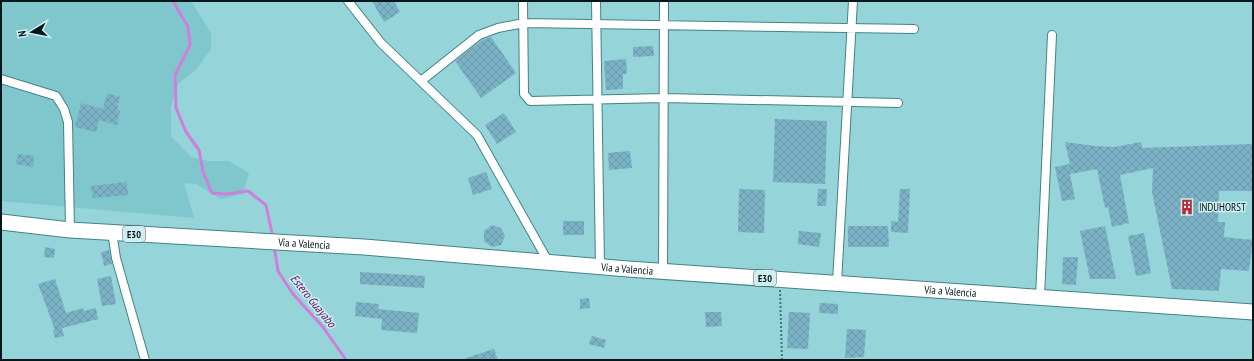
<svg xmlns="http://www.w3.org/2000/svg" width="1254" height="361" font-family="'PT Sans Narrow',sans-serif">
  <defs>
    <pattern id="building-cross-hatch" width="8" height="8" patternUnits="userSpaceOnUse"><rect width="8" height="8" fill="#7bb2c6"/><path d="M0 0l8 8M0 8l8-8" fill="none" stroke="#6998aa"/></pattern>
  </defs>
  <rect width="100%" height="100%" fill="#95d4d9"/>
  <path fill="#7fc7cd" d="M 1,1 L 191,1 L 211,33 L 211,49 L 196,70 L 178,84 L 171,106 L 171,136 L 191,157 L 208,161 L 229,161 L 249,173 L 243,194 L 221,199 L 196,184 L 184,183 L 194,218 L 1,201 Z"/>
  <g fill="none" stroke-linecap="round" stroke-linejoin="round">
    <path stroke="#d07edc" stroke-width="3" d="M 173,1 L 188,27 L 190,45 L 175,75 L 176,108 L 186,132 L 199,150 L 203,172 L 212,193 L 227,194 L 248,191 L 266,205 L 273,238
      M 274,245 L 278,271 L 293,294 L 323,327 L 346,360"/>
  </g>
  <path fill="url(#building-cross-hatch)" d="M 372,1 L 394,1 L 400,12 L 384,22 Z
    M 491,37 L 516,73 L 481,98 L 455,61 L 482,40 Z
    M 653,46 L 654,56 L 633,57 L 633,47 Z
    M 626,59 L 627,74 L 623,74 L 623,89 L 606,90 L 604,61 Z
    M 107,93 L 120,97 L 117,110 L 120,111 L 117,125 L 99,120 L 96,132 L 75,127 L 81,103 L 103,109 Z
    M 504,113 L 516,132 L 497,144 L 485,125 Z
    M 775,119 L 827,121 L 825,184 L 773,182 Z
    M 1065,142 L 1095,146 L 1115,147 L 1141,142 L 1142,148 L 1253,144 L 1253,191 L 1219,191 L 1218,222 L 1225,222 L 1224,237 L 1253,240 L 1249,271 L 1221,269 L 1219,291 L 1172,289 L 1152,192 L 1153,168 L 1120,175 L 1129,223 L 1112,227 L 1108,207 L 1105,208 L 1097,169 L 1070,174 L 1075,199 L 1062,201 L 1055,167 L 1070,164 Z
    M 630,151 L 632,168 L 609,170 L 608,153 Z
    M 18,154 L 34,156 L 33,167 L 16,164 Z
    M 486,172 L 492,189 L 473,195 L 468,178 Z
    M 127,182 L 128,195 L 93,198 L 91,186 Z
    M 739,189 L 765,190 L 764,233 L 738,232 Z
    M 818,189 L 827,189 L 826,206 L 817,206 Z
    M 900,189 L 910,189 L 908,233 L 891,232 L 891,221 L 898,222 Z
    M 563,221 L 584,221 L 584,235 L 563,235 Z
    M 492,225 L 501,228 L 505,236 L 501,245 L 492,247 L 484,241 L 484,231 Z
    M 848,226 L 888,226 L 889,247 L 848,247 Z
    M 1105,226 L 1116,279 L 1090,279 L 1080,231 Z
    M 799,231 L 821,233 L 819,247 L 798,244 Z
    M 1144,233 L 1151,273 L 1136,276 L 1128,236 Z
    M 45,247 L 55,249 L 54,258 L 44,257 Z
    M 109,250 L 112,264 L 104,266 L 101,252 Z
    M 1063,257 L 1078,257 L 1076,285 L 1062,284 Z
    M 360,272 L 425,276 L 424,288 L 360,284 Z
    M 111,276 L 116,304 L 102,306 L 97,279 Z
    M 55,279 L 66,313 L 83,308 L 84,311 L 96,308 L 98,319 L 62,328 L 64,336 L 55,338 L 53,330 L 55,330 L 38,284 Z
    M 589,298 L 590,308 L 580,309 L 580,299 Z
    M 356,302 L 379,304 L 378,309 L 419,313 L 417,333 L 381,330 L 382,319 L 355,316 Z
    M 820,303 L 838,304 L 838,314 L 819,313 Z
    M 705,312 L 721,312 L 722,326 L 706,327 Z
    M 789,312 L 810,313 L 808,349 L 787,348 Z
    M 847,329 L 866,330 L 864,357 L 845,358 Z
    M 592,336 L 606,340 L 604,348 L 589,344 Z
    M 494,349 L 498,360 L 466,360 L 466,358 Z"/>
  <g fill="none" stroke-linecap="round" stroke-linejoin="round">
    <g stroke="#448287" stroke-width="10">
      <path id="street" d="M 348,1 L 381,43 L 477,135 L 549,263
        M 523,1 L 524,94 L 530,101 L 664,98 L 898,103
        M 596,1 L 600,267
        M 1,79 L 56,96 L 64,109 L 68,122 L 70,230
        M 421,81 L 479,35 L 498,28 L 524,23 L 914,29
        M 112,232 L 116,258 L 145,360
        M 663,272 L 664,1
        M 837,283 L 853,1
        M 1040,297 L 1052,35"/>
    </g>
    <g stroke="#448287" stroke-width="17">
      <g id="highway">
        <path id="s1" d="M 1,222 L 70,230 L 364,247 L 628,269 L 1253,312"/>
      </g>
    </g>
    <path stroke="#497477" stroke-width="2" stroke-dasharray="2 2" stroke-linecap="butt" d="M 780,290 L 782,360"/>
    <use href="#street" stroke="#fff" stroke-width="8"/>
    <use href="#highway" stroke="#fff" stroke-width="15"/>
  </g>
  <defs>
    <g id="building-bare" transform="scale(1.2)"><path d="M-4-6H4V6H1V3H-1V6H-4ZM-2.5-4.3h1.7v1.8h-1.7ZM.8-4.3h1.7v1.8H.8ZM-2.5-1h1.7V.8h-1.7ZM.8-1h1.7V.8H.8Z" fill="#bb2b36" stroke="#d0eef1" stroke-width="2.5" paint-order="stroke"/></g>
  </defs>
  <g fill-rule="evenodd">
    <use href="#building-bare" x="1187" y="207"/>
  </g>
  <g text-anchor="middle" stroke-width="3" stroke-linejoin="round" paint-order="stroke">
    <g fill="#d0eef1" stroke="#3e585a" stroke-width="1">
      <rect x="123" y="226" width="22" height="16" rx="3"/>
      <rect x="754" y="270" width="22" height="16" rx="3"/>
    </g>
    <g font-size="10" font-weight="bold" fill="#00181a">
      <text x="134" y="238">E30</text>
      <text x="765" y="282">E30</text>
    </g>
    <g font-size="11" fill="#00181a" stroke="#d0eef1" text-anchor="start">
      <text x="1199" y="211">INDUHORST</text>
    </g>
    <g font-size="11" fill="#00181a" stroke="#d0eef1">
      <text dy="4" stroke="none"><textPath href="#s1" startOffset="304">Vía a Valencia</textPath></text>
      <text dy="4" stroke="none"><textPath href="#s1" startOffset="628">Vía a Valencia</textPath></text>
      <text dy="4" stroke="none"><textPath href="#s1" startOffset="952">Vía a Valencia</textPath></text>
    </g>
    <g font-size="12" font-style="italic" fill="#5c0e67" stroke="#d0eef1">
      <text transform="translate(313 301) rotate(51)" y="4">Estero Guayabo</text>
    </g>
  </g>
  <rect width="1254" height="361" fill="none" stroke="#00181a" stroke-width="4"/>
  <g transform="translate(32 32) rotate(260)" stroke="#d0eef1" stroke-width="3" paint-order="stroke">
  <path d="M0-3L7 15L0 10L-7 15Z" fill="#00181a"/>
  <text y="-6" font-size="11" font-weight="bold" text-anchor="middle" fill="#00181a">N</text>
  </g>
</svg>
